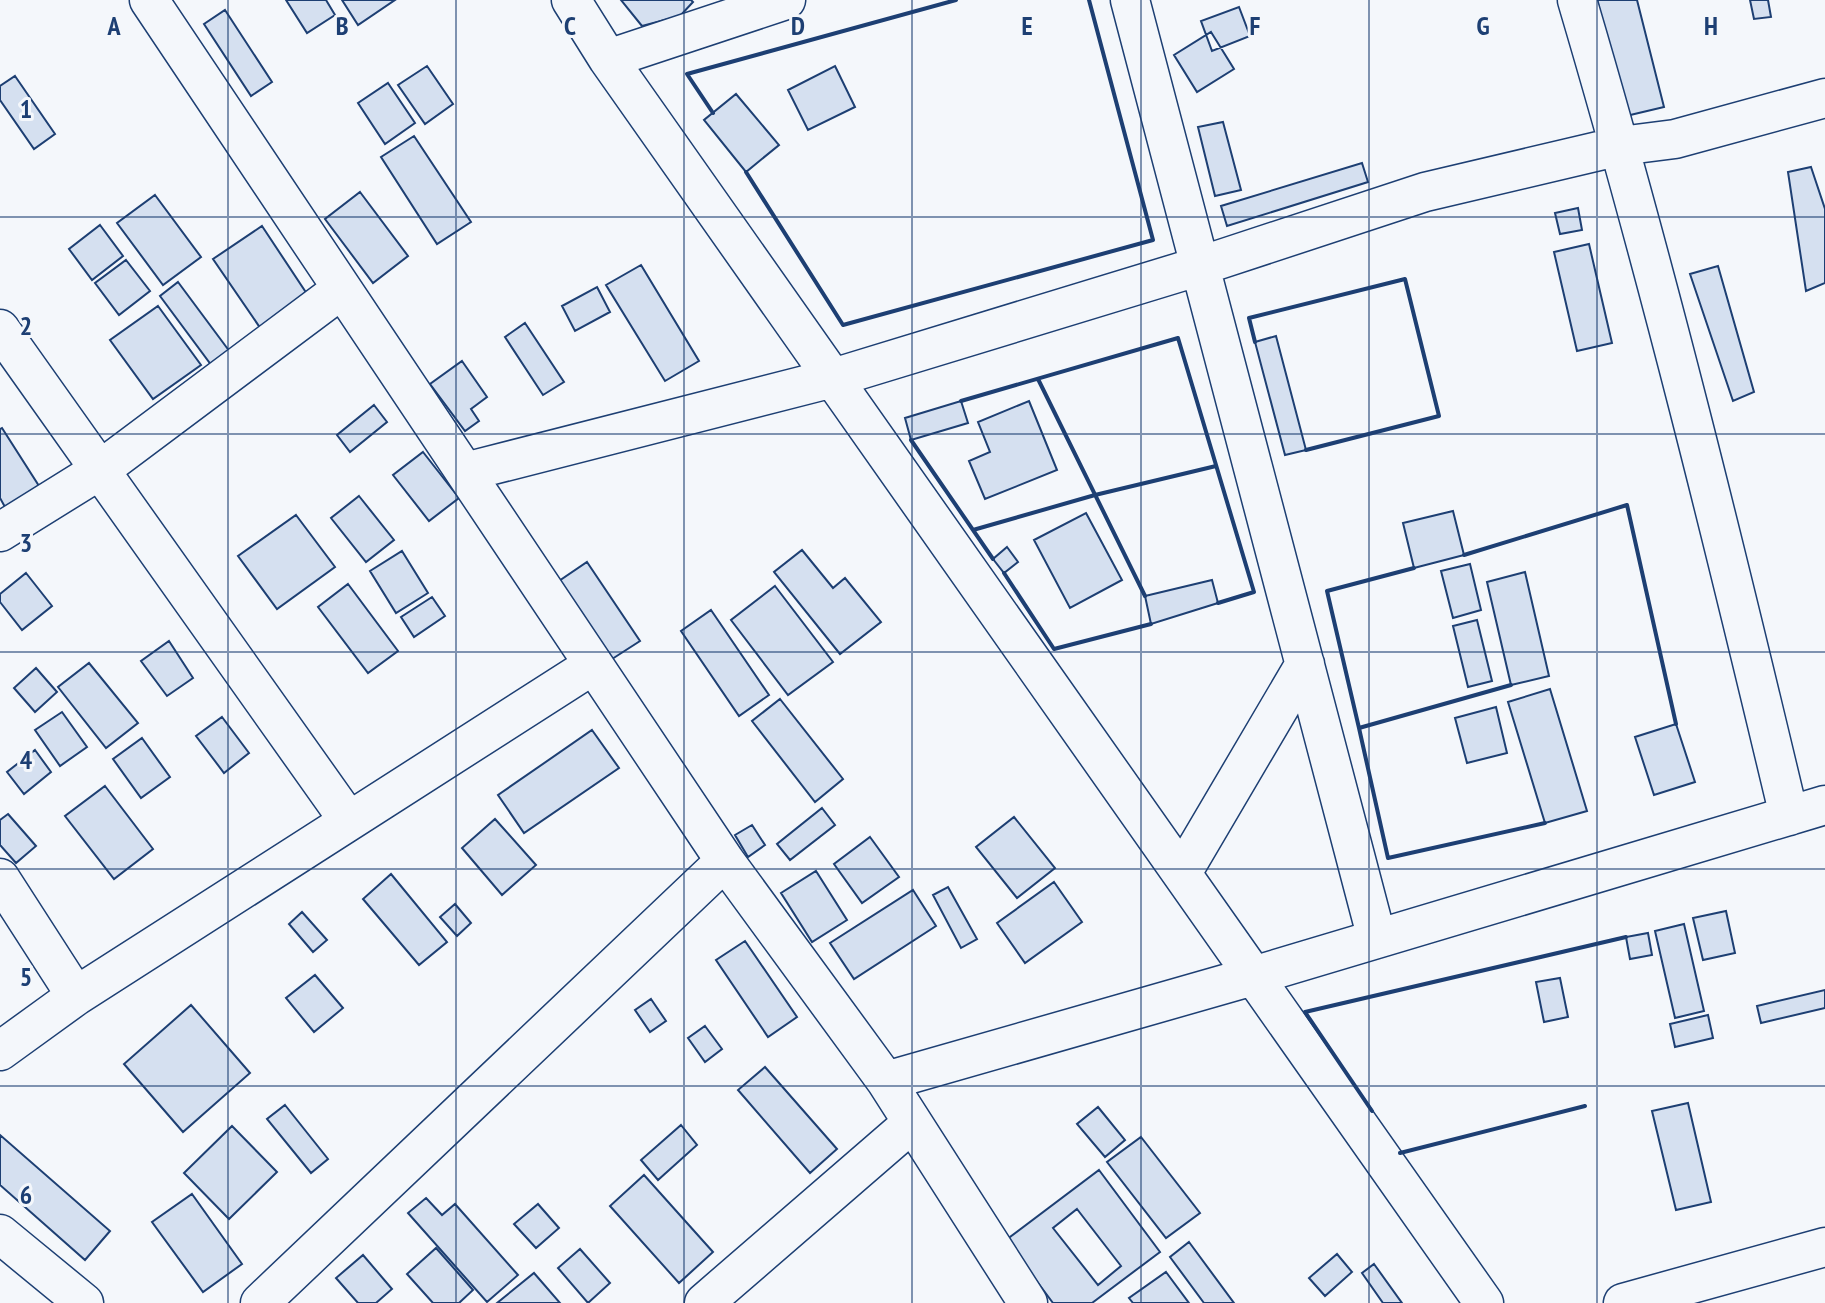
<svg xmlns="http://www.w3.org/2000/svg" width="1825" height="1303" font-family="'PT Sans Narrow',sans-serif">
  <rect width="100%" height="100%" fill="#f4f7fb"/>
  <path fill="#d5e0f0" stroke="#1d3f73" stroke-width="2" fill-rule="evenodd" d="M 286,0 L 326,0 L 335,15 L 307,33 Z
    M 342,0 L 395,0 L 358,25 Z
    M 621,0 L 691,0 L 693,2 L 680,16 L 642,26 Z
    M 1597,0 L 1637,0 L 1664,107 L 1626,116 Z
    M 1750,0 L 1768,0 L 1771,17 L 1754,19 Z
    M 1239,7 L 1250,36 L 1212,51 L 1201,21 Z
    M 225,10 L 272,82 L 251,96 L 204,24 Z
    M 1211,32 L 1234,69 L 1197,92 L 1174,55 Z
    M 427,66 L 453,104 L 425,124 L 398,85 Z
    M 835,66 L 855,107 L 808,130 L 788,90 Z
    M 15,76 L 55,134 L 34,149 L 0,100 L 0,86 Z
    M 388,83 L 415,123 L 385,144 L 358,103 Z
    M 736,94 L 779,145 L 746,172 L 704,120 Z
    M 1223,122 L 1241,190 L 1215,196 L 1198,127 Z
    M 414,136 L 471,222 L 437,244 L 381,157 Z
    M 1362,163 L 1368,182 L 1227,226 L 1221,206 Z
    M 1811,167 L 1825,209 L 1825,283 L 1806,291 L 1788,172 Z
    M 360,192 L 408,256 L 373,283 L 325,219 Z
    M 155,195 L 201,257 L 163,285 L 117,223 Z
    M 1578,208 L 1582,230 L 1560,234 L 1555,213 Z
    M 100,225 L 123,256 L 92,280 L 69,249 Z
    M 262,226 L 311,300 L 263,332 L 213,259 Z
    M 1589,244 L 1612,343 L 1577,351 L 1554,252 Z
    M 126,260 L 150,291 L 119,315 L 95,283 Z
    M 641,265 L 699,361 L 665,381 L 606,285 Z
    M 1718,266 L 1754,392 L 1733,401 L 1690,274 Z
    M 178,282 L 230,352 L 212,366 L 160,296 Z
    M 597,287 L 610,312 L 575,331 L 562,306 Z
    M 158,306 L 201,365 L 153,399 L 110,340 Z
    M 525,323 L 564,382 L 543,395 L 505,337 Z
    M 1276,336 L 1306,450 L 1285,455 L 1255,342 Z
    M 462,361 L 487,397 L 471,409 L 479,421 L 465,431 L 430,384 Z
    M 961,401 L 968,423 L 911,440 L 905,418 Z
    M 1029,401 L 1057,470 L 985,499 L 969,461 L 990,452 L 978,422 Z
    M 374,405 L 387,422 L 350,452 L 337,435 Z
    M 2,428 L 39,486 L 5,507 L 0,498 L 0,429 Z
    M 423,452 L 459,498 L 429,521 L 393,475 Z
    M 359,496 L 394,540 L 366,562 L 331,518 Z
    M 1453,511 L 1464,555 L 1414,568 L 1403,523 Z
    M 1086,513 L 1122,580 L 1070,608 L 1034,540 Z
    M 296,515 L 335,567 L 277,609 L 238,556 Z
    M 1007,547 L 1018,562 L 1004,573 L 993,559 Z
    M 802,550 L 833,588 L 845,578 L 881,622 L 840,654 L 774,572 Z
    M 402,551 L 428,593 L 396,613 L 370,571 Z
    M 587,562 L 640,641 L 609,661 L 556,583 Z
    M 1470,564 L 1481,610 L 1453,618 L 1441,571 Z
    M 1525,572 L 1549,676 L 1511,685 L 1487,582 Z
    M 26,573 L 52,606 L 22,630 L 0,602 L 0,594 Z
    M 1212,580 L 1218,603 L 1151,624 L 1145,596 Z
    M 348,584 L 398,651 L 368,673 L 318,607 Z
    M 775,586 L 833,662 L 788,695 L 731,620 Z
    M 432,597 L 445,616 L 414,637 L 401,617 Z
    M 711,610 L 769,695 L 739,716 L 681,631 Z
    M 1477,620 L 1492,681 L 1468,687 L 1453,626 Z
    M 169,641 L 193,678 L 167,696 L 141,661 Z
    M 89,663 L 138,723 L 106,748 L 58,687 Z
    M 36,668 L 57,692 L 35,712 L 14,688 Z
    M 1550,689 L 1587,811 L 1545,823 L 1508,702 Z
    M 780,699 L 843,779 L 815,802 L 752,721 Z
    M 1496,707 L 1507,753 L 1467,763 L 1455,718 Z
    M 62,712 L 87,747 L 60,766 L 35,730 Z
    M 222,717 L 249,753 L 224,773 L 196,736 Z
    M 1676,724 L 1695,782 L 1654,795 L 1635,737 Z
    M 592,730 L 619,768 L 524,833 L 498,795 Z
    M 142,738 L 170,777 L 141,798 L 113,759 Z
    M 35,750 L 51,772 L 24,794 L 7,772 Z
    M 105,786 L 153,849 L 114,879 L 65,816 Z
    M 822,808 L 835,825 L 790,860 L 777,844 Z
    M 8,814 L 36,846 L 16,863 L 0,845 L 0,820 Z
    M 1014,817 L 1055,868 L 1017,898 L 976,847 Z
    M 495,819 L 536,865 L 502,895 L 462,848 Z
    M 752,825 L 765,845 L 748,857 L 735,835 Z
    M 870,837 L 899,877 L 862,903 L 834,864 Z
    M 816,871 L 847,920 L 812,942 L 781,893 Z
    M 391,874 L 447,942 L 419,965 L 363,899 Z
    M 1054,882 L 1082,922 L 1025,963 L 997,923 Z
    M 948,887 L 977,939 L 961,948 L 933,895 Z
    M 913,890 L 936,926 L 854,979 L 830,943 Z
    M 455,904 L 471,923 L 457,936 L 440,917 Z
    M 1726,911 L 1735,953 L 1703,960 L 1693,918 Z
    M 302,912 L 327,940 L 313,952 L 289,924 Z
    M 1684,924 L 1704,1011 L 1675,1018 L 1655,931 Z
    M 1648,933 L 1652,955 L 1630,959 L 1626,937 Z
    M 745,941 L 797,1017 L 768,1037 L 716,960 Z
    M 315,975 L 343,1008 L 314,1032 L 286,998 Z
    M 1560,978 L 1568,1017 L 1544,1022 L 1536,982 Z
    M 1825,990 L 1825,1008 L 1761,1023 L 1757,1006 Z
    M 651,999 L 666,1021 L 650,1032 L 635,1010 Z
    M 191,1005 L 250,1073 L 183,1132 L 124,1064 Z
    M 1708,1015 L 1713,1038 L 1675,1047 L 1670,1024 Z
    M 705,1026 L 722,1049 L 705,1062 L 688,1038 Z
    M 765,1067 L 837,1149 L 810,1173 L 738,1090 Z
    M 1688,1103 L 1711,1202 L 1676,1210 L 1652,1111 Z
    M 285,1105 L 328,1159 L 311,1173 L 267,1119 Z
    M 1098,1107 L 1125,1140 L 1105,1157 L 1077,1124 Z
    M 681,1125 L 697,1145 L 658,1180 L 641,1160 Z
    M 232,1126 L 277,1172 L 229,1219 L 184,1173 Z
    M 0,1135 L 110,1231 L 85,1260 L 0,1185 Z
    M 1141,1137 L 1200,1213 L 1166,1238 L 1107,1162 Z
    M 1099,1170 L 1160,1252 L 1092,1303 L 1053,1303 L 1006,1240 ZM 1077,1209 L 1121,1266 L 1098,1285 L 1053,1228 Z
    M 644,1175 L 713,1252 L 679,1283 L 610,1206 Z
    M 192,1194 L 242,1264 L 203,1292 L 152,1222 Z
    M 426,1198 L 442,1215 L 455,1204 L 518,1275 L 487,1302 L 408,1213 Z
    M 538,1204 L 559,1228 L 536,1248 L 514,1224 Z
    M 1189,1242 L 1234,1303 L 1204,1303 L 1170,1257 Z
    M 436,1248 L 473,1290 L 459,1303 L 433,1303 L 407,1274 Z
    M 580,1249 L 610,1283 L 588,1303 L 558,1268 Z
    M 1337,1254 L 1352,1272 L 1325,1296 L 1309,1278 Z
    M 363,1255 L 392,1289 L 376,1303 L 358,1303 L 336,1278 Z
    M 1374,1264 L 1402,1303 L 1383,1303 L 1362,1273 Z
    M 1166,1272 L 1189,1303 L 1133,1303 L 1129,1298 Z
    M 534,1273 L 560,1303 L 497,1303 Z"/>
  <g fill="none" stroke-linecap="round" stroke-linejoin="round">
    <g stroke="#1d3f73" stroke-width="41">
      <path id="street" d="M 149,0 L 725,861 L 886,1081 L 1028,1303
        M 571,0 L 608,59 L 1484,1303
        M 1130,0 L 1377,939
        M 1577,0 C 1657,270 1724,543 1789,816
        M 608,59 L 786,0
        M 0,329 L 349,821
        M 465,472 L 833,378 L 1200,266 L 1425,192 L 1620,146 L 1675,139 L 1825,98
        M 0,532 L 100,470 L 342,289
        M 1182,873 L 1305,664
        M 0,878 L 76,996
        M 0,1051 L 76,996 L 593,665
        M 886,1081 L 1253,976 L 1825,805
        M 0,1234 L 84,1303
        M 260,1303 L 725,861
        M 704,1303 L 912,1123
        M 1623,1303 L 1825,1247"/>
    </g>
    <use href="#street" stroke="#f4f7fb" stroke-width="38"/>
    <path stroke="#1d3f73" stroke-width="4" d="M 713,113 L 687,74 L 956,0
      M 746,172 L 843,325 L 1153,240 L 1089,0
      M 1255,342 L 1249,318 L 1405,279 L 1439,416 L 1306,450
      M 1038,379 L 1145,596
      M 961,401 L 1178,338 L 1254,592 L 1218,603
      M 911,440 L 993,559
      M 973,530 L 1095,495 L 1216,466
      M 1464,555 L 1627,505 L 1676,724
      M 1414,568 L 1327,591 L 1359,728 L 1511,685
      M 1004,573 L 1054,649 L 1151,624
      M 1359,728 L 1388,858 L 1545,823
      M 1372,1111 L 1305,1012 L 1626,937
      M 1400,1153 L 1585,1106"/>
  </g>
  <path fill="none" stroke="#1d3f73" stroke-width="2" stroke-opacity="0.55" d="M 228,0 L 228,1303M 456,0 L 456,1303M 684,0 L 684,1303M 912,0 L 912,1303M 1141,0 L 1141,1303M 1369,0 L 1369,1303M 1597,0 L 1597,1303M 0,217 L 1825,217M 0,434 L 1825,434M 0,652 L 1825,652M 0,869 L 1825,869M 0,1086 L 1825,1086"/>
  <g font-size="26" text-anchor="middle" font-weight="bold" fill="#1d3f73" stroke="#f4f7fb" stroke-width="6" stroke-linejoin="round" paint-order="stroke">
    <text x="114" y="35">A</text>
    <text x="342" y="35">B</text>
    <text x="570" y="35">C</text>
    <text x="798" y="35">D</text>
    <text x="1027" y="35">E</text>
    <text x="1255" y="35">F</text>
    <text x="1483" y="35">G</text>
    <text x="1711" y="35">H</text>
    <text x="26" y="118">1</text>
    <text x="26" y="335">2</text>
    <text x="26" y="552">3</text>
    <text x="26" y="769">4</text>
    <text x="26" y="986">5</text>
    <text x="26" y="1204">6</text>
  </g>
</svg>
